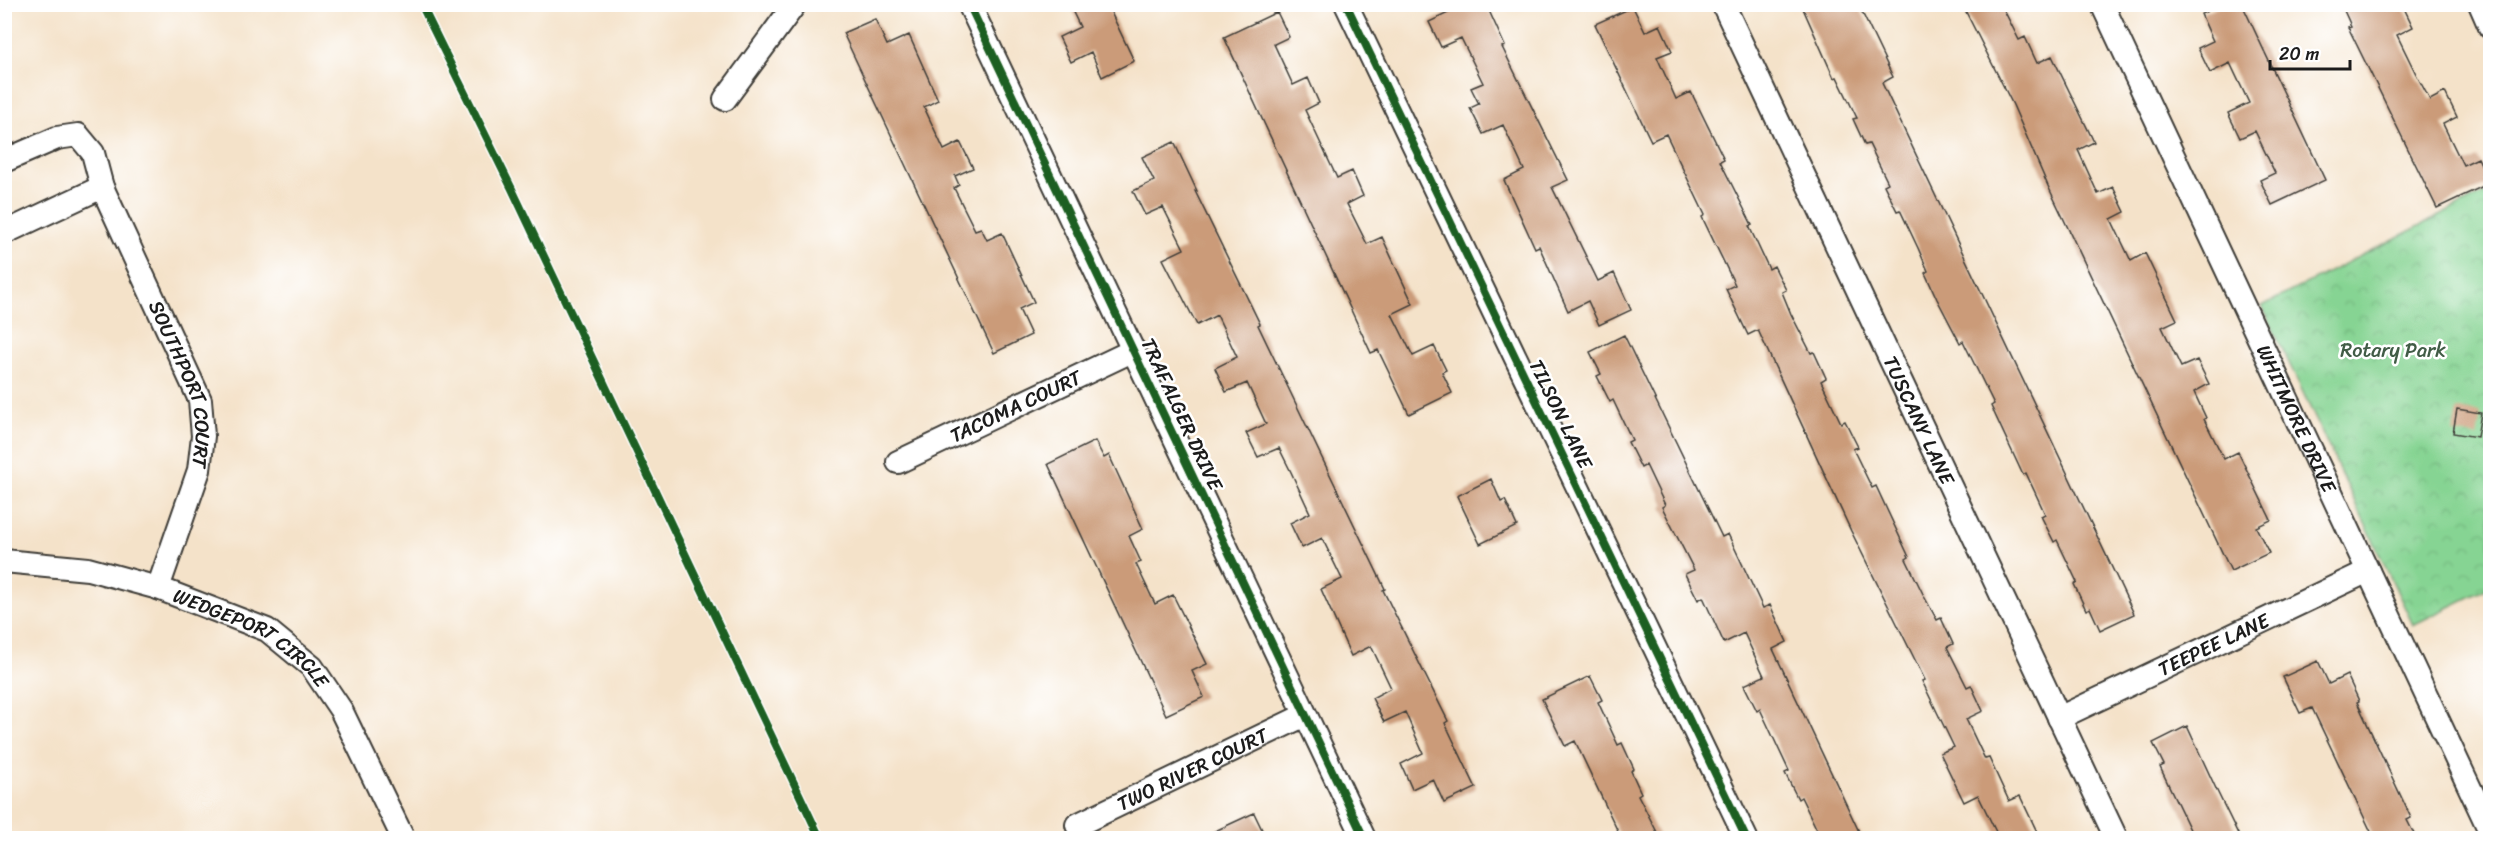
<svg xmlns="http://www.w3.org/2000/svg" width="2495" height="843" font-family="Sriracha,sans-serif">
  <defs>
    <pattern id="park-crowns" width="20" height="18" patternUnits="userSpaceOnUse" patternTransform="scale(1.5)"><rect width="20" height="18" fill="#86d493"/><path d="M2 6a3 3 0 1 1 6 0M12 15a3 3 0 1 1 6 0" fill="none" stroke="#73b57e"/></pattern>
  </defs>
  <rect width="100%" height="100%" fill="#fff"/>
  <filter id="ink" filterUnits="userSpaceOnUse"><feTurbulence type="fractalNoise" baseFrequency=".0167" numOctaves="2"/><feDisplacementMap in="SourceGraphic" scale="12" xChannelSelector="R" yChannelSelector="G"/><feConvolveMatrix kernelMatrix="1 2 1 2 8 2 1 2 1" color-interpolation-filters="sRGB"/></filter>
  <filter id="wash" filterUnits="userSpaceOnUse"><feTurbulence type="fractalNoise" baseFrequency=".008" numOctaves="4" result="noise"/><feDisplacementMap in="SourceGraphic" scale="24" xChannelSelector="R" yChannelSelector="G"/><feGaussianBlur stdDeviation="1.35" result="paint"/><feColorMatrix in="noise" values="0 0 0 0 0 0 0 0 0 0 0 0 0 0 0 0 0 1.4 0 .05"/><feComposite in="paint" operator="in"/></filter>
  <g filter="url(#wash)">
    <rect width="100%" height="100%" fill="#f4e2c9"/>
    <path fill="url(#park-crowns)" stroke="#517858" stroke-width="1.5" d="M 2490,190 L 2490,587 L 2413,625 L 2262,306 Z"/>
    <g id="blocks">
      <path fill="#cb9b79" d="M 1069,4 L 1107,4 L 1134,61 L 1102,77 L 1091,52 L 1071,62 L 1059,37 L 1080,27 Z
        M 1467,4 L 1486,4 L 1505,46 L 1502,47 L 1568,180 L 1552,187 L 1598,281 L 1614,273 L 1631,310 L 1599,325 L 1588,301 L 1568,311 L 1539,246 L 1535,248 L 1504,180 L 1524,170 L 1503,125 L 1483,134 L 1470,108 L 1479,104 L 1471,88 L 1483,83 L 1461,38 L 1441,47 L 1429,22 Z
        M 1801,4 L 1858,4 L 1893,77 L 1882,83 L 2134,614 L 2100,630 L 2090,608 L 2086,610 L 2074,584 L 2077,582 L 2057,540 L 2054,542 L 2041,516 L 2045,514 L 2026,473 L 2023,475 L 1991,406 L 1994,404 L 1963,341 L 1960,343 L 1937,299 L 1925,273 L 1928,271 L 1918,248 L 1900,210 L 1897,211 L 1884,185 L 1888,183 L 1869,144 L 1865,145 L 1853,119 L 1857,118 L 1837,77 L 1834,78 Z
        M 1962,4 L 2001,4 L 2019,40 L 2025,37 L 2037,63 L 2052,56 L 2094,142 L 2078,150 L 2098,194 L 2113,187 L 2125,212 L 2111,219 L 2131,261 L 2145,253 L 2177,320 L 2162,327 L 2181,367 L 2197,360 L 2209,384 L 2194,392 L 2206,418 L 2204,419 L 2224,459 L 2238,452 L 2271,520 L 2256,527 L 2269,553 L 2231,571 L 2048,186 L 2013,105 Z
        M 2222,4 L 2242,4 L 2325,180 L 2272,205 L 2260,180 L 2275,173 L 2255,131 L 2240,138 L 2228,113 L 2249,103 L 2230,63 L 2210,73 L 2198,48 L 2213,41 L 2201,14 Z
        M 2341,4 L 2402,4 L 2413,27 L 2397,35 L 2416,74 L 2430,100 L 2445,92 L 2457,117 L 2443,124 L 2463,165 L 2478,158 L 2490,183 L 2437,208 L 2348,27 L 2351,26 Z
        M 1633,7 L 1645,32 L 1660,25 L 1672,51 L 1657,57 L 1676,99 L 1691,92 L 1724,159 L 1720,161 L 1752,225 L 1749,226 L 1769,269 L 1774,266 L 1786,290 L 1782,292 L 1791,314 L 1811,353 L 1814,352 L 1826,378 L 1821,381 L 1841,423 L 1845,421 L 1858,447 L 1853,449 L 1872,488 L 1876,486 L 1888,512 L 1909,557 L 1906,559 L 1925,598 L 1937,620 L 1941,618 L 1953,644 L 1947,647 L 1967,687 L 1971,685 L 1983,711 L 1966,719 L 1985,759 L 1989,758 L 2009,801 L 2020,796 L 2040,838 L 1999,838 L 1978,795 L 1964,802 L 1940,753 L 1954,747 L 1922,681 L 1925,680 L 1851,531 L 1758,330 L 1748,335 L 1726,289 L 1735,285 L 1702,217 L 1705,215 L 1666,134 L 1651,141 L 1595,24 Z
        M 1277,12 L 1289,37 L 1274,44 L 1293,85 L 1308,78 L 1319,103 L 1305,110 L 1320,142 L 1337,178 L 1352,171 L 1363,196 L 1347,204 L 1367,244 L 1382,237 L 1413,304 L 1392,314 L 1413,356 L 1434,346 L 1446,370 L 1442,372 L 1452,393 L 1409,414 L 1378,350 L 1371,353 L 1224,37 Z
        M 875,19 L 887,45 L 909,35 L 938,100 L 924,107 L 944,150 L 960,142 L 973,168 L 955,176 L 959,185 L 954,188 L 975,230 L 981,228 L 987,240 L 1002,233 L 1034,302 L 1019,309 L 1031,335 L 994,353 L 843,33 Z
        M 1174,142 L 1197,191 L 1195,191 L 1260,324 L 1258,325 L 1385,589 L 1383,590 L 1448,721 L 1445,723 L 1476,788 L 1444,803 L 1433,779 L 1412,789 L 1401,764 L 1423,753 L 1405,712 L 1384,722 L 1372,698 L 1391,688 L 1371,646 L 1351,656 L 1321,589 L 1342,579 L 1322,538 L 1302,548 L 1290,523 L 1310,513 L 1291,472 L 1279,448 L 1258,457 L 1246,433 L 1266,424 L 1247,383 L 1226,392 L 1215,368 L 1237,357 L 1217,315 L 1197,325 L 1163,259 L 1184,249 L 1163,207 L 1145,215 L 1133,191 L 1154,181 L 1142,157 Z
        M 1624,335 L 1722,537 L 1728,534 L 1763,608 L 1770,605 L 1787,642 L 1773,649 L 1862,838 L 1821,838 L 1801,797 L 1798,799 L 1785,773 L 1789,771 L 1760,709 L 1757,711 L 1744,685 L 1764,676 L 1744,633 L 1724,643 L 1703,597 L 1698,600 L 1685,574 L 1694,570 L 1662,507 L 1665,505 L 1646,465 L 1641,468 L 1628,442 L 1632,440 L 1613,400 L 1610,402 L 1597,376 L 1601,374 L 1590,352 Z
        M 2457,409 L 2481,413 L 2477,437 L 2453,433 Z
        M 1095,441 L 1104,458 L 1109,455 L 1143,529 L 1129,536 L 1141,562 L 1136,564 L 1155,604 L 1173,595 L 1207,664 L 1192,671 L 1204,697 L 1166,715 L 1048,464 Z
        M 1491,479 L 1501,502 L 1505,500 L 1517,526 L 1480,544 L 1457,496 Z
        M 2318,661 L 2329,684 L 2347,675 L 2359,701 L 2357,702 L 2411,818 L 2407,820 L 2416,838 L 2374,838 L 2312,708 L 2300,713 L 2283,677 Z
        M 1590,676 L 1602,700 L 1598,702 L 1618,745 L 1622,743 L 1634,769 L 1631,771 L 1641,793 L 1638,795 L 1660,838 L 1621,838 L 1575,741 L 1565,746 L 1542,699 Z
        M 2187,726 L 2218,793 L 2240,838 L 2194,838 L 2160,767 L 2164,765 L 2153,743 Z
        M 1254,813 L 1266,838 L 1200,838 Z"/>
    </g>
  </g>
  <g filter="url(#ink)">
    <use href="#blocks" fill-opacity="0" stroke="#3c3a36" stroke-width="1.5"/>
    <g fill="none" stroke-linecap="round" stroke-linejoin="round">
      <g stroke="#3c3a36" stroke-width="26">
        <g id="street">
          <path d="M 969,4 L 1364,838"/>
          <path d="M 1346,4 L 1746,838"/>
          <path id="s1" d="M 1723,4 L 2116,838"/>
          <path id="s2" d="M 2102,4 L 2490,831"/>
          <path d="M 2480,4 L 2490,27"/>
          <path d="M 725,99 L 795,4"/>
          <path id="s3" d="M 4,161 L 57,138 L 78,135 L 93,153 L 102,187 L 200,400 L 203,436 L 199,470 L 158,588"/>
          <path d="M 4,233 L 102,187"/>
          <path id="s4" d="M 898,462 L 1134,350"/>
          <path id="s5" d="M 4,561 L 88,569 L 158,588 L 267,630 L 312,667 L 341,710 L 403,838"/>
          <path id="s6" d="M 2059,718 L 2368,571"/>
          <path id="s7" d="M 1077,825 L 1305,715"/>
        </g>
      </g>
      <use href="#street" stroke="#fff" stroke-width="22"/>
      <g stroke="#fff" stroke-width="11">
        <path id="cycleway" d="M 421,4 L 512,189 L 820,838
          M 969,4 L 1364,838
          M 1346,4 L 1746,838"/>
      </g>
      <use href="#cycleway" stroke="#1b5e20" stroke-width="8"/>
    </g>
  </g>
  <g text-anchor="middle" stroke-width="5" stroke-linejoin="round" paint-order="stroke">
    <g font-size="20" fill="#415c46" stroke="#fff">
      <text x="2393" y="357">Rotary Park</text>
    </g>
    <g font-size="20" fill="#1c1c1c" stroke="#fff">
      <text dy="7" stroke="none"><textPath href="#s3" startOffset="352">SOUTHPORT COURT</textPath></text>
      <text dy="7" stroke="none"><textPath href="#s4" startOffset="130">TACOMA COURT</textPath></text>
      <text transform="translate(1182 414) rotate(65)" y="7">TRAFALGER DRIVE</text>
      <text transform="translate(1561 414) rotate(64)" y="7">TILSON LANE</text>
      <text dy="7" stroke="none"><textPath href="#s2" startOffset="458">WHITMORE DRIVE</textPath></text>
      <text dy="7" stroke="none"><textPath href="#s1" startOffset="460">TUSCANY LANE</textPath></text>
      <text dy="7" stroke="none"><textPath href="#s5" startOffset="264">WEDGEPORT CIRCLE</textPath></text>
      <text dy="7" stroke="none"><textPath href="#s6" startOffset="171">TEEPEE LANE</textPath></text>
      <text dy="7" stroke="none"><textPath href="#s7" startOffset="128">TWO RIVER COURT</textPath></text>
    </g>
  </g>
  <rect width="2495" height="843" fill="none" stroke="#fff" stroke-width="24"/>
  <path d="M2270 60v9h80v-9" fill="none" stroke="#1c1c1c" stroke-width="3"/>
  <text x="2279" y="60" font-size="18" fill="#1c1c1c" stroke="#ffffff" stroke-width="4.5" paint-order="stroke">20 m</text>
</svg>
